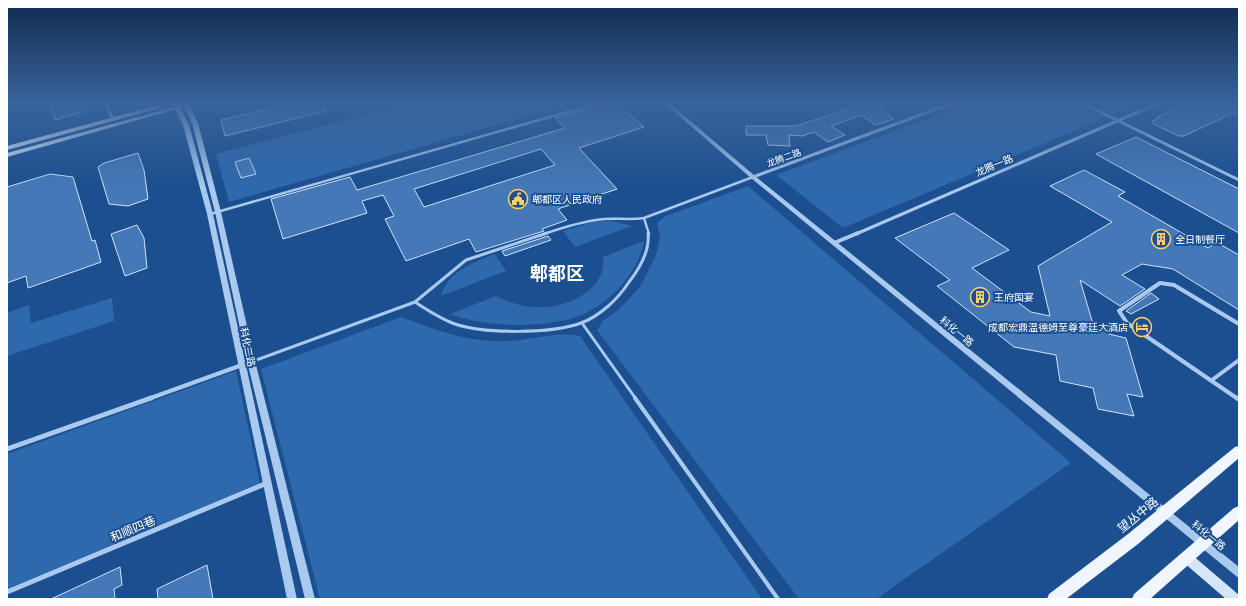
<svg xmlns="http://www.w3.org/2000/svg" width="1246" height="606" font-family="'Varela Round','Noto Sans SC',sans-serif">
  <rect width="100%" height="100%" fill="#1b4f8f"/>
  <path fill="#2e69ad" d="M 415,102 L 577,102 L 229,202 L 216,154 Z
    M 973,102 L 1143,102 L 843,228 L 776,175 Z
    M 748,186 L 1071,463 L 876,599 L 799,599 L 597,330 L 603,321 L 618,310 L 640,287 L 656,255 L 660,237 L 657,223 L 666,216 Z
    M 612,221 L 632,226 L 575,247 L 563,231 L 593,222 Z
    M 644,241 C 638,276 604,310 570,319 C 534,328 484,327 450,314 L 496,296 C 508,302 520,306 532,307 C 562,310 607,293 603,257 Z
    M 495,254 L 506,271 L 441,296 C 447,272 474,262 495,254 Z
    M 112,298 L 114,321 L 7,356 L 7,313 L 29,305 L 31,323 Z
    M 401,317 C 437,330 468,343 508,341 C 532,340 556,331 580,336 L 762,599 L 320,599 L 261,369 Z
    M 236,371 L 260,483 L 7,589 L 7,454 Z"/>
  <path fill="#4478b7" stroke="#cfe3fa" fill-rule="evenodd" d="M 50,102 L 97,102 L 82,112 L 55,120 Z
    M 295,102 L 322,102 L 326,111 L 225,136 L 221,120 Z
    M 608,102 L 615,102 L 644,127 L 579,148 L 617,189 L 558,209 L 567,220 L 542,229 L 544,231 L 476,252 L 469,239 L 406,261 L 385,219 L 394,216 L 383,195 L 362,201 L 367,213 L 283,239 L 271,199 L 350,177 L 357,190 L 565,128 L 555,118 L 603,105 ZM 541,149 L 555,165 L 424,207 L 414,189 Z
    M 868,102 L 895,102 L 878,109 L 894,119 L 876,125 L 861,115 L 831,126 L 845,135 L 828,142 L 814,132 L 802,136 L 789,135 L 790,146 L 768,145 L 766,135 L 746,135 L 746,126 L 796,126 Z
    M 1194,102 L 1239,102 L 1239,116 L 1233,113 L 1184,136 L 1179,136 L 1153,124 L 1154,122 L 1152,121 L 1159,118 L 1157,117 Z
    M 1136,137 L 1239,189 L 1239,233 L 1096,154 Z
    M 138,153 L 144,170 L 148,199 L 128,206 L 109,204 L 98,167 L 104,163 Z
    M 249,158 L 256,174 L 241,178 L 235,162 Z
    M 1084,170 L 1125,192 L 1118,196 L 1208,248 L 1216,242 L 1239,255 L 1239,310 L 1173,269 L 1142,264 L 1122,275 L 1145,289 L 1120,306 L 1080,280 L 1093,324 L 1107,326 L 1109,334 L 1126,338 L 1143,397 L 1127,394 L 1134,416 L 1098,409 L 1093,388 L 1060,381 L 1056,355 L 1014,347 L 937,286 L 950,280 L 895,238 L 954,213 L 1009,250 L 972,268 L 1031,312 L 1050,316 L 1038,266 L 1112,222 L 1050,186 Z
    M 50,174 L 73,177 L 92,241 L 95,240 L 101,262 L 28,288 L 26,276 L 7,283 L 7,187 Z
    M 137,225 L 144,238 L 147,268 L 125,276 L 111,234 Z
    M 548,236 L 551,240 L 505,256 L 502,251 Z
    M 1151,293 L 1159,299 L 1131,314 L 1126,311 Z
    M 207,565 L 213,599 L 158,599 L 157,589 Z
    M 120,567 L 122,585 L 114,589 L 115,599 L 51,599 Z"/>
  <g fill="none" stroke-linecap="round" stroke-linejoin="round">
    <path stroke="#a9c9ee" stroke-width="2.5" d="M 210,214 L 602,102
      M 544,234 C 564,227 583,221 604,219 C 617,218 630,220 644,218
      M 649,234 L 644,218 L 753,177"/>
    <path stroke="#a9c9ee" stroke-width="3" d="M 415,302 L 466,260 L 547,233
      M 582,323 L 636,399
      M 251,362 L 415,302 C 427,310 441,319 455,324 C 485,334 551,334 581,323 C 600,316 618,299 629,282 C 640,268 650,251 648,233"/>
    <path stroke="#a9c9ee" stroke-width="4" d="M 635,398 L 778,599"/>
    <path stroke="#a9c9ee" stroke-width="3" d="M 105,102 L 113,119
      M 1080,102 L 1239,180
      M 753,177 L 955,102
      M 856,234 L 1161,102"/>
    <path stroke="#a9c9ee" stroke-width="4" d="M 834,243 L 858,233
      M 1212,380 L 1239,360
      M 148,399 L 242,365
      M 1238,399 L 1127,323 L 1119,311 L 1160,283 L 1174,285 L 1239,324"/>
    <path stroke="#a9c9ee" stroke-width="5" d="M 1237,398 L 1239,399
      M 7,449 L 151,398
      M 7,592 L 267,483"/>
    <path fill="#a9c9ee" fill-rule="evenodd" d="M 173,102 L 188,104 L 198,123 L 221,212 L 255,361 L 315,599 L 305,599 L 247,361 L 215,212 L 192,123 L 184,106 L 179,105 L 189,125 L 213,214 L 297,599 L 287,599 L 207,214 L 183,125 L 172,103 Z
      M 663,102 L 668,102 L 755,176 L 1239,567 L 1239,578 L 1236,576 L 751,178 Z"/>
    <path fill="#d6e6fa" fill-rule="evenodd" d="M 192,102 L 201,102 L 7,157 L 7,153 Z
      M 158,105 L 160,106 L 160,108 L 7,150 L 7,146 Z
      M 1187,553 L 1191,554 L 1239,595 L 1239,599 L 1226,599 L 1183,562 L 1182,558 L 1183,554 Z"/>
    <path fill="#f0f6ff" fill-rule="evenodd" d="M 1239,446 L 1239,458 L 1138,544 L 1066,599 L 1047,599 L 1049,594 L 1128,534 L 1235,447 Z
      M 1239,506 L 1239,520 L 1150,599 L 1132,599 L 1134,594 L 1234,508 Z"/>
  </g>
  <linearGradient id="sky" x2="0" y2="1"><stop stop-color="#0f2b4f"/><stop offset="0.55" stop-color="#39639b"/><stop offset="1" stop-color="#39639b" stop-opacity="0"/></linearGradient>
  <rect width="1246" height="187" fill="url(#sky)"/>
  <defs>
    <g id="civic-ring" transform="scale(1)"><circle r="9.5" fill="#1b4f8f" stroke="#ffd166" stroke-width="1.5"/><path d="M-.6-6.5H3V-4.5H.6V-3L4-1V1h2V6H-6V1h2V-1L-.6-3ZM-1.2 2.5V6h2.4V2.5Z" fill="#ffd166"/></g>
    <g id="building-ring" transform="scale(1)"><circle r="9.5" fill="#1b4f8f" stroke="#ffd166" stroke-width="1.5"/><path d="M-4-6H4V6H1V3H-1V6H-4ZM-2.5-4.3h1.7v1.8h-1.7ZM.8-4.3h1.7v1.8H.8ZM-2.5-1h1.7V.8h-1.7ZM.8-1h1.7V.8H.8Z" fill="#ffd166"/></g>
    <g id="hotel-ring" transform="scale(1)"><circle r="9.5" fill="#1b4f8f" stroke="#ffd166" stroke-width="1.5"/><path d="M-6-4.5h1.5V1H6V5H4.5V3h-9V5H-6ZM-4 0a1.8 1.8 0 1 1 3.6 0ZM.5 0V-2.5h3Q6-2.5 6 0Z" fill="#ffd166"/></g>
  </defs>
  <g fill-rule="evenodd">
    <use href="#civic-ring" x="518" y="199"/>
    <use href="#building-ring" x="1161" y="239"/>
    <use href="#building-ring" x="980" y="297"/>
    <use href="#hotel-ring" x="1142" y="327"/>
  </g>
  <g text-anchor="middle" stroke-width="4" stroke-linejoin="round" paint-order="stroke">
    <g font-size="9" fill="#fff" stroke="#1b4f8f">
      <text transform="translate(784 158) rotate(-20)" y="3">龙腾二路</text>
    </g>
    <g font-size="10" fill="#fff" stroke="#1b4f8f">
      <text transform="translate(994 165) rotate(-23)" y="4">龙腾一路</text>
      <text transform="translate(957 331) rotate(39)" y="4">科化一路</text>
      <text transform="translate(248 347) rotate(78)" y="4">科化二路</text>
      <text transform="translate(1209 535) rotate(39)" y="4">科化一路</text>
    </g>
    <g font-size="10" fill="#fff" stroke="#1b4f8f" text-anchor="start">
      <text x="532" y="203">郫都区人民政府</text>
      <text x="1175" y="243">全日制餐厅</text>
      <text x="994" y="301">王府国宴</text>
      <text x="1128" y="331" text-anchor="end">成都宏鼎温德姆至尊豪廷大酒店</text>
    </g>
    <g font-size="12" fill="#fff" stroke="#1b4f8f">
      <text transform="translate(1138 515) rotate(-39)" y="4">望丛中路</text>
      <text transform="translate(133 529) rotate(-23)" y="4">和顺四巷</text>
    </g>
    <g font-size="18" font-weight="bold" fill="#fff" stroke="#1b4f8f">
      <text x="557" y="280">郫都区</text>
    </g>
  </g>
  <rect width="1246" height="606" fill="none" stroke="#ffffff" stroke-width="16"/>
</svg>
